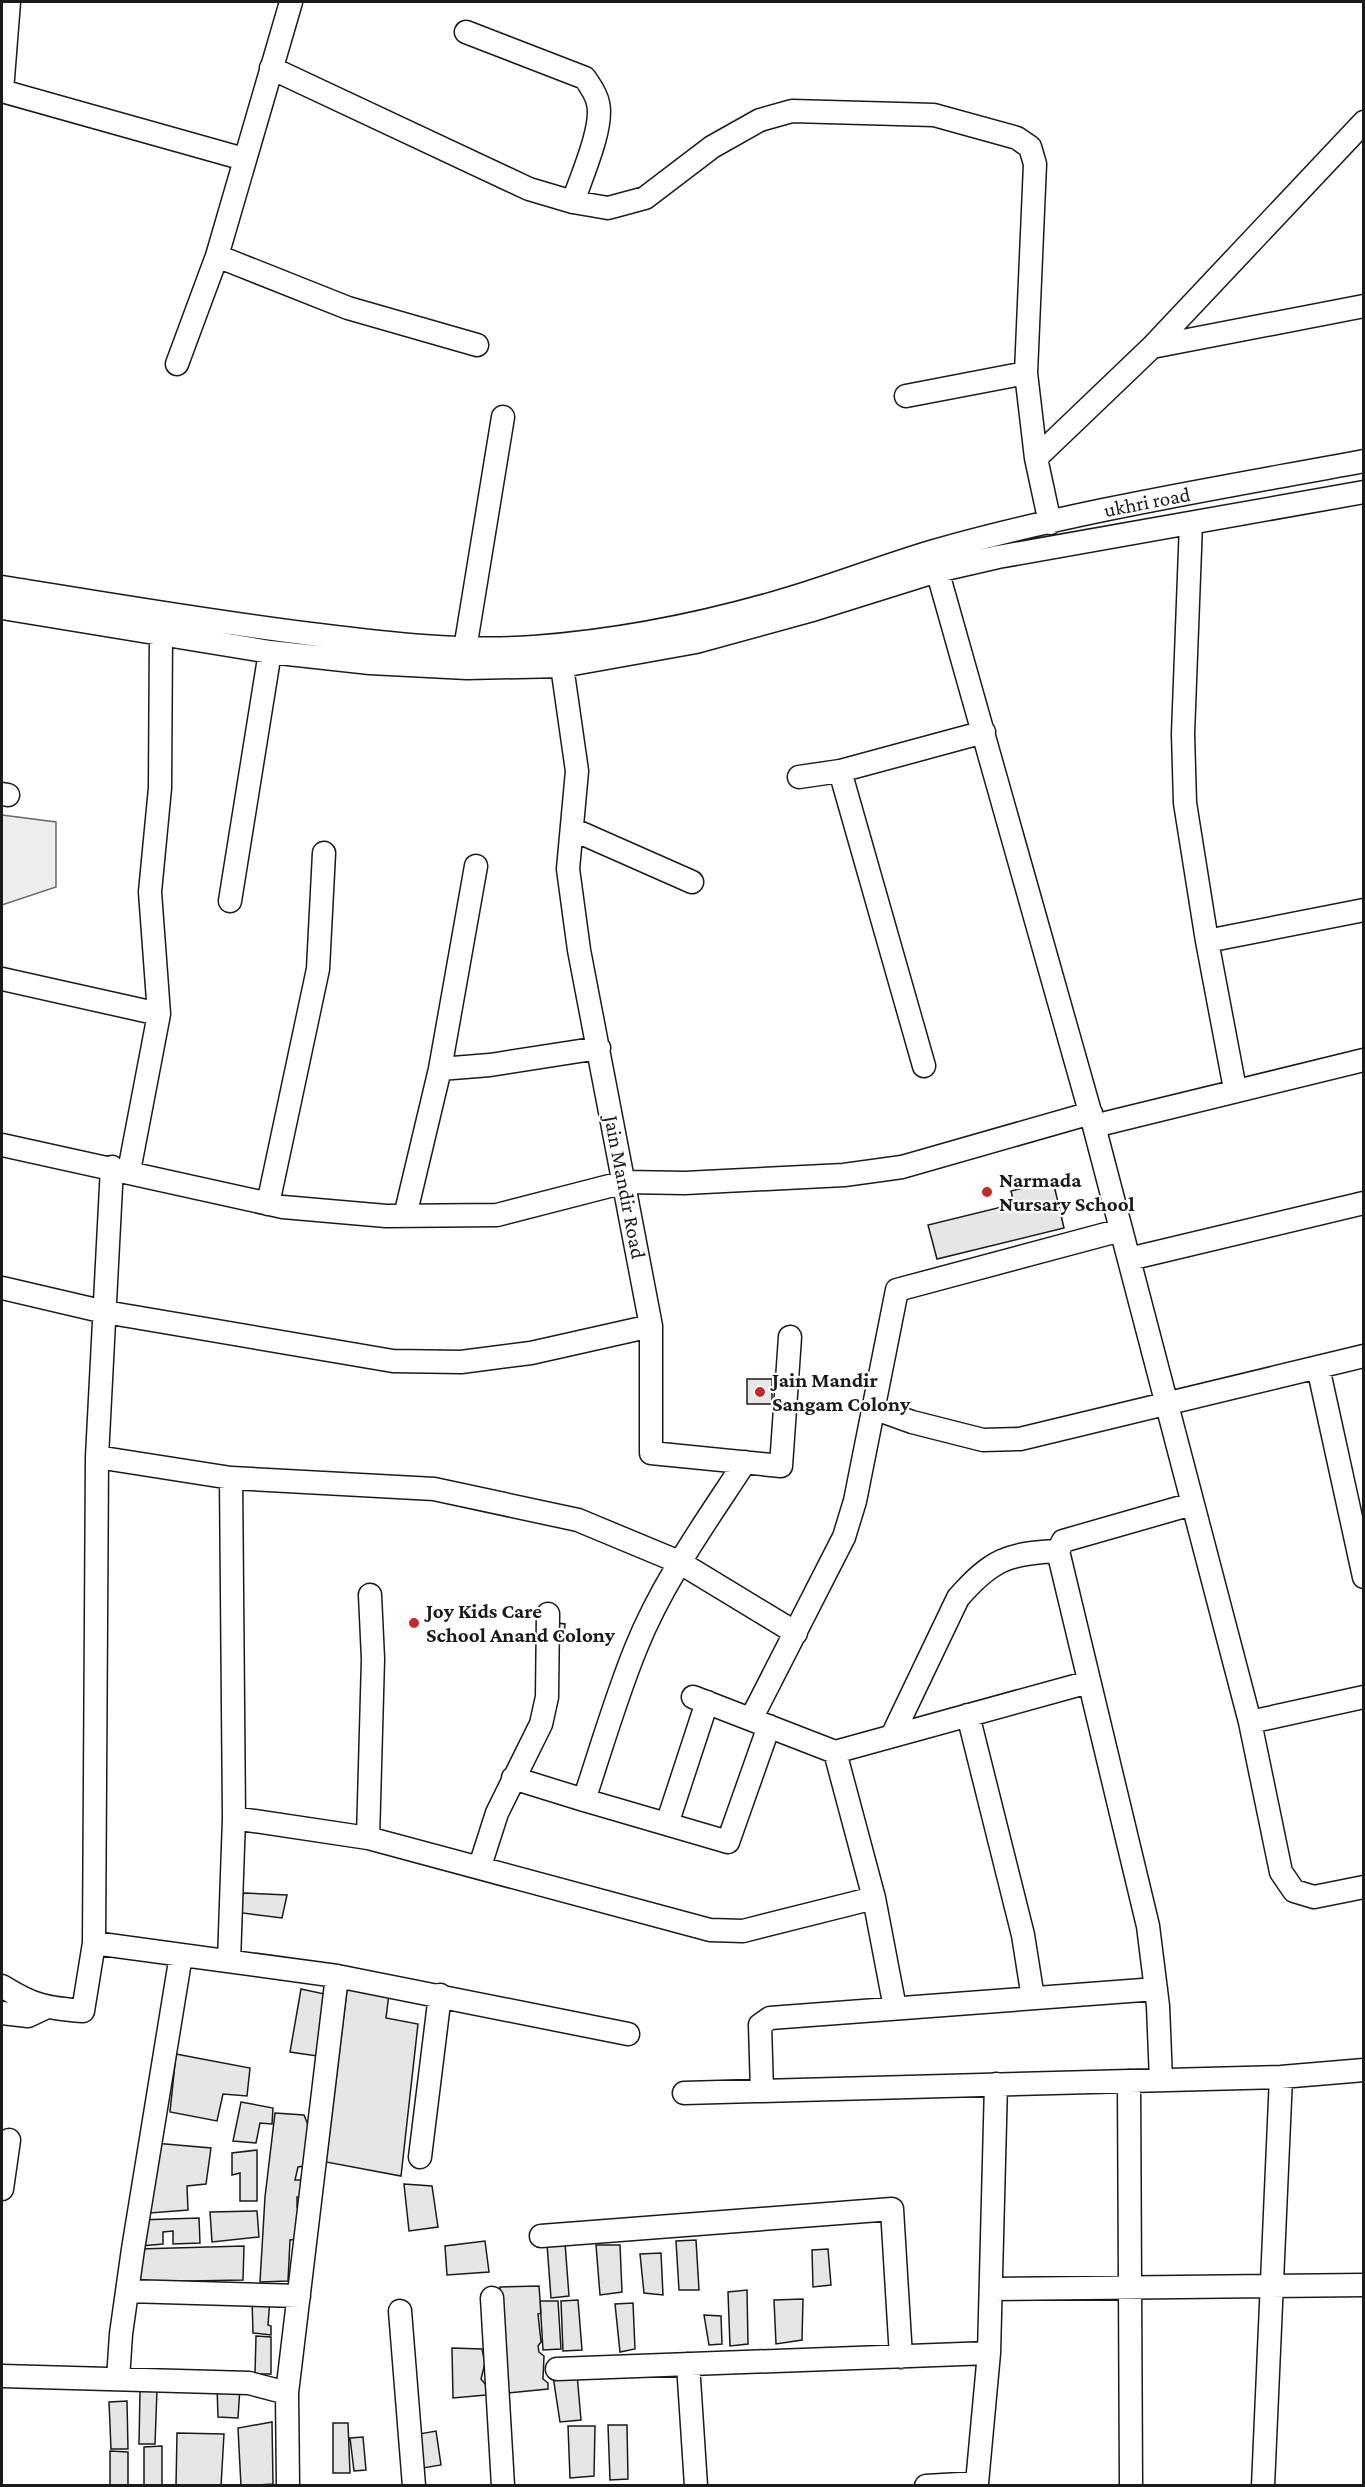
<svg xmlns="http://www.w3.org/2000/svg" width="1365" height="2487" font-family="'Crimson Pro',serif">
  <rect width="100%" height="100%" fill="#fff"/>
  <path fill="#ededed" stroke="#6a6a6a" stroke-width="1.5" d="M 2,815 L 56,822 L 56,887 L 2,905 Z"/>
  <path fill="#e6e6e6" stroke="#1a1a1a" stroke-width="1.5" d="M 1053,1181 L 1064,1228 L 937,1259 L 928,1225 L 1014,1204 L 1011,1191 Z
    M 747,1379 L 772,1379 L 772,1404 L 747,1404 Z
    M 551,1622 L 565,1624 L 564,1637 L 549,1636 Z
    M 244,1893 L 287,1895 L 282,1918 L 235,1912 Z
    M 301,1989 L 334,1996 L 324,2057 L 290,2052 Z
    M 347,1989 L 389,1994 L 386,2018 L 418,2024 L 401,2176 L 326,2162 Z
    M 176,2054 L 250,2068 L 247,2096 L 223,2094 L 217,2121 L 170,2112 Z
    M 241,2102 L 273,2108 L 272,2124 L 260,2123 L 256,2143 L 233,2141 Z
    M 275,2113 L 304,2115 L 311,2132 L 304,2166 L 298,2167 L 295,2180 L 303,2180 L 304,2197 L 297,2197 L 297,2207 L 303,2207 L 298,2239 L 290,2240 L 288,2281 L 260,2282 L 265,2197 Z
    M 154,2143 L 211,2148 L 206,2184 L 187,2186 L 188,2210 L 150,2213 Z
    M 257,2150 L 257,2201 L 240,2201 L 240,2173 L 232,2175 L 232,2153 Z
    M 404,2184 L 432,2186 L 438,2227 L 409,2231 Z
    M 257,2211 L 259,2237 L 212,2242 L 210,2212 Z
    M 199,2218 L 200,2243 L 173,2244 L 173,2231 L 163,2232 L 163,2244 L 141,2246 L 137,2220 Z
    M 696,2240 L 699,2290 L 679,2290 L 676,2241 Z
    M 485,2241 L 489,2272 L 447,2275 L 445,2246 Z
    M 565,2243 L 569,2296 L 551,2298 L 547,2244 Z
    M 596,2245 L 620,2245 L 622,2292 L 600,2295 Z
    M 244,2246 L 243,2280 L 135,2282 L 138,2249 Z
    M 828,2249 L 831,2285 L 813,2287 L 812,2250 Z
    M 661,2253 L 663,2295 L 644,2293 L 640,2254 Z
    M 539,2286 L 541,2313 L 538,2314 L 541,2342 L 538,2346 L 539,2352 L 544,2356 L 543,2379 L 548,2383 L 548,2389 L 507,2393 L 500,2287 Z
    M 747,2290 L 748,2344 L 730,2346 L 728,2292 Z
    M 252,2299 L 270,2299 L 268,2325 L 271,2326 L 271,2335 L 253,2333 Z
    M 803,2299 L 802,2340 L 776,2344 L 774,2300 Z
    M 578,2300 L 582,2350 L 563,2351 L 561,2301 Z
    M 540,2301 L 558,2301 L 561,2349 L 543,2350 Z
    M 633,2303 L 635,2349 L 620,2352 L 615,2304 Z
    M 704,2315 L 721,2316 L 722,2344 L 709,2345 Z
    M 256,2336 L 271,2337 L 271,2374 L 255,2374 Z
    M 452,2348 L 482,2349 L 485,2363 L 481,2379 L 486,2385 L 486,2395 L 453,2398 Z
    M 577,2374 L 581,2420 L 560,2422 L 553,2376 Z
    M 217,2387 L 240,2387 L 238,2418 L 218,2417 Z
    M 157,2390 L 155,2444 L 139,2444 L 140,2391 Z
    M 127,2401 L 128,2449 L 111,2449 L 109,2402 Z
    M 272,2422 L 273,2484 L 241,2486 L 238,2428 Z
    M 333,2423 L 348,2423 L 350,2473 L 333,2473 Z
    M 608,2425 L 627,2425 L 628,2479 L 610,2480 Z
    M 568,2426 L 595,2426 L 594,2476 L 570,2478 Z
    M 436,2431 L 441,2465 L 417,2469 L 413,2435 Z
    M 177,2433 L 224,2434 L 221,2486 L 176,2486 Z
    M 363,2437 L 366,2470 L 354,2471 L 350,2438 Z
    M 162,2446 L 162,2486 L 144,2486 L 144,2447 Z
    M 110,2451 L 128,2452 L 128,2486 L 110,2486 Z"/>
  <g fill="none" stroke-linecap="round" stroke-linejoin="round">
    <g stroke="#1a1a1a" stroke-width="25">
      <path id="minor" d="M 466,32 L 585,78 C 590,86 596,93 598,103 C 604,127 581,177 573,202
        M 271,68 L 529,189 L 573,202 L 608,208 L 645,198 L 712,147 L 760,120 L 792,111 L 934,115 L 1017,138 L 1030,147 L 1035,164 L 1026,373
        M 2,91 L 244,159
        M 2,91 L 9,2
        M 217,256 L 348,308 L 477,345
        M 1152,347 L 1364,306
        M 177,364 L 217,256 L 291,2
        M 906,396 L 1026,373 L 1036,458 L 1050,523
        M 1036,458 L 1152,347 L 1364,122
        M 1191,523 L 1183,734 L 1185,803 L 1207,941 L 1235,1089
        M 932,552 L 1094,1126 L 1250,1722 L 1281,1872 L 1294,1891 L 1314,1897 L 1364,1887
        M 2,587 C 107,604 212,622 319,635 C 390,644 462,652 534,647 C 614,641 697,625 774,603 C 828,588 880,567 934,551 C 1074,511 1220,488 1364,461
        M 2,608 L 270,652 L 370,663 L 467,668 L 562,666 L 696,642 L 809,611 L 937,571 L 998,557 L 1364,492
        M 465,649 L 503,417
        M 562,666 L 577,771 L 568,869 L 579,950 L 651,1326 L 651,1453 L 781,1466 L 790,1337
        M 840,771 L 924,1066
        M 799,777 L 840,771 L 984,732
        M 2,794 L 8,795
        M 572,829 L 692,882
        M 230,901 L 270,652
        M 1207,941 L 1364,910
        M 2,979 L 159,1014 L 129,1171
        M 159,1014 L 150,892 L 160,788 L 161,634
        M 440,1069 L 476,866
        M 1094,1126 L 1364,1060
        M 2,1145 L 283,1207 L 386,1216 L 497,1215 L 625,1182 L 685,1183 L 844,1175 L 902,1167 L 1091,1113
        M 268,1204 L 318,969 L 324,853
        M 405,1216 L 440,1069 L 490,1065 L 599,1048
        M 1129,1259 L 1364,1203
        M 2,1288 L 105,1312 L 393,1361 L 461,1362 L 531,1353 L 651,1326
        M 1318,1367 L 1364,1577
        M 873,1408 L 912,1422 L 983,1440 L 1020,1439 L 1364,1356
        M 97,1457 L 231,1478 L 434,1489 L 578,1520 L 679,1562 L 796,1633
        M 693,1697 L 835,1752 L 1089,1682
        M 968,1715 L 1023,1935 L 1033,1998
        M 751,1719 L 844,1537 L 855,1501 L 897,1290 L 1121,1230
        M 1250,1722 L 1364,1697
        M 892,1736 L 958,1598 C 991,1560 1008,1553 1058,1551
        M 835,1752 L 874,1898 L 895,2008
        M 513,1778 L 584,1800 C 601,1749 616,1697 636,1648 C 663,1581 706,1522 745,1462
        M 584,1800 L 728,1842 L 769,1726
        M 234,1818 L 368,1838 L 710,1930 L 743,1931 L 874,1898
        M 667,1824 L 707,1702
        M 368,1838 L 373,1659 L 370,1595
        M 480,1866 L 497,1813 L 541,1724 L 547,1697 L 548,1614
        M 94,1943 L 337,1976 L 628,2034
        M 229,1961 L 234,1818 L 231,1478
        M 2,1986 C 34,2006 46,2008 83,2011 L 94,1943 L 97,1457 L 112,1167
        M 2,2013 L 28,2016 L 45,2008
        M 1161,2080 L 1158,2006 L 1148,1926 L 1058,1551 L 1063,1541 L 1192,1504
        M 1129,2081 L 1131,2486
        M 762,2091 L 760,2025 L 770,2018 L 1156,1989
        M 684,2093 L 1281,2077 L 1364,2070
        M 420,2157 L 440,1995
        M 2,2189 L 9,2140
        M 541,2236 L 892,2209 L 901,2357
        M 991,2289 L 1364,2285
        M 127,2291 L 299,2296
        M 492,2298 L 503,2486
        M 400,2311 L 414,2486
        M 688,2364 L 696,2486
        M 557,2369 L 989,2353
        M 2,2376 L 249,2383 L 287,2393
        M 118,2379 L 121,2334 L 133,2249 L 181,1955
        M 288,2486 L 287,2393 L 337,1976
        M 926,2486 L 977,2483 L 989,2353 L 996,2084
        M 1263,2486 L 1281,2077"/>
    </g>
    <use href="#minor" stroke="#fff" stroke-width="22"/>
  </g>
  <g fill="#c62828" stroke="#fff" stroke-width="2">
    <circle cx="987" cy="1192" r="6"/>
    <circle cx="760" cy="1392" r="6"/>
    <circle cx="414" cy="1623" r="6"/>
  </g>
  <g text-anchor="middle" stroke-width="4.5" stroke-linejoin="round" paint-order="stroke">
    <g font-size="21" fill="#1a1a1a" stroke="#fff">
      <text transform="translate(1147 502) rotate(-11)" y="7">ukhri road</text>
      <text transform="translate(625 1187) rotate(79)" y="7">Jain Mandir Road</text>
    </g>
    <g font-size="21" font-weight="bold" fill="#1a1a1a" stroke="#fff" text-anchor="start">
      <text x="999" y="1187">Narmada<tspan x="999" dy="24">Nursary School</tspan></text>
      <text x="772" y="1387">Jain Mandir<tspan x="772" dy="24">Sangam Colony</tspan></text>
      <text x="426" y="1618">Joy Kids Care<tspan x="426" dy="24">School Anand Colony</tspan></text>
    </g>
  </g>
  <rect width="1365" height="2487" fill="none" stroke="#1a1a1a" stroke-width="6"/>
</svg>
